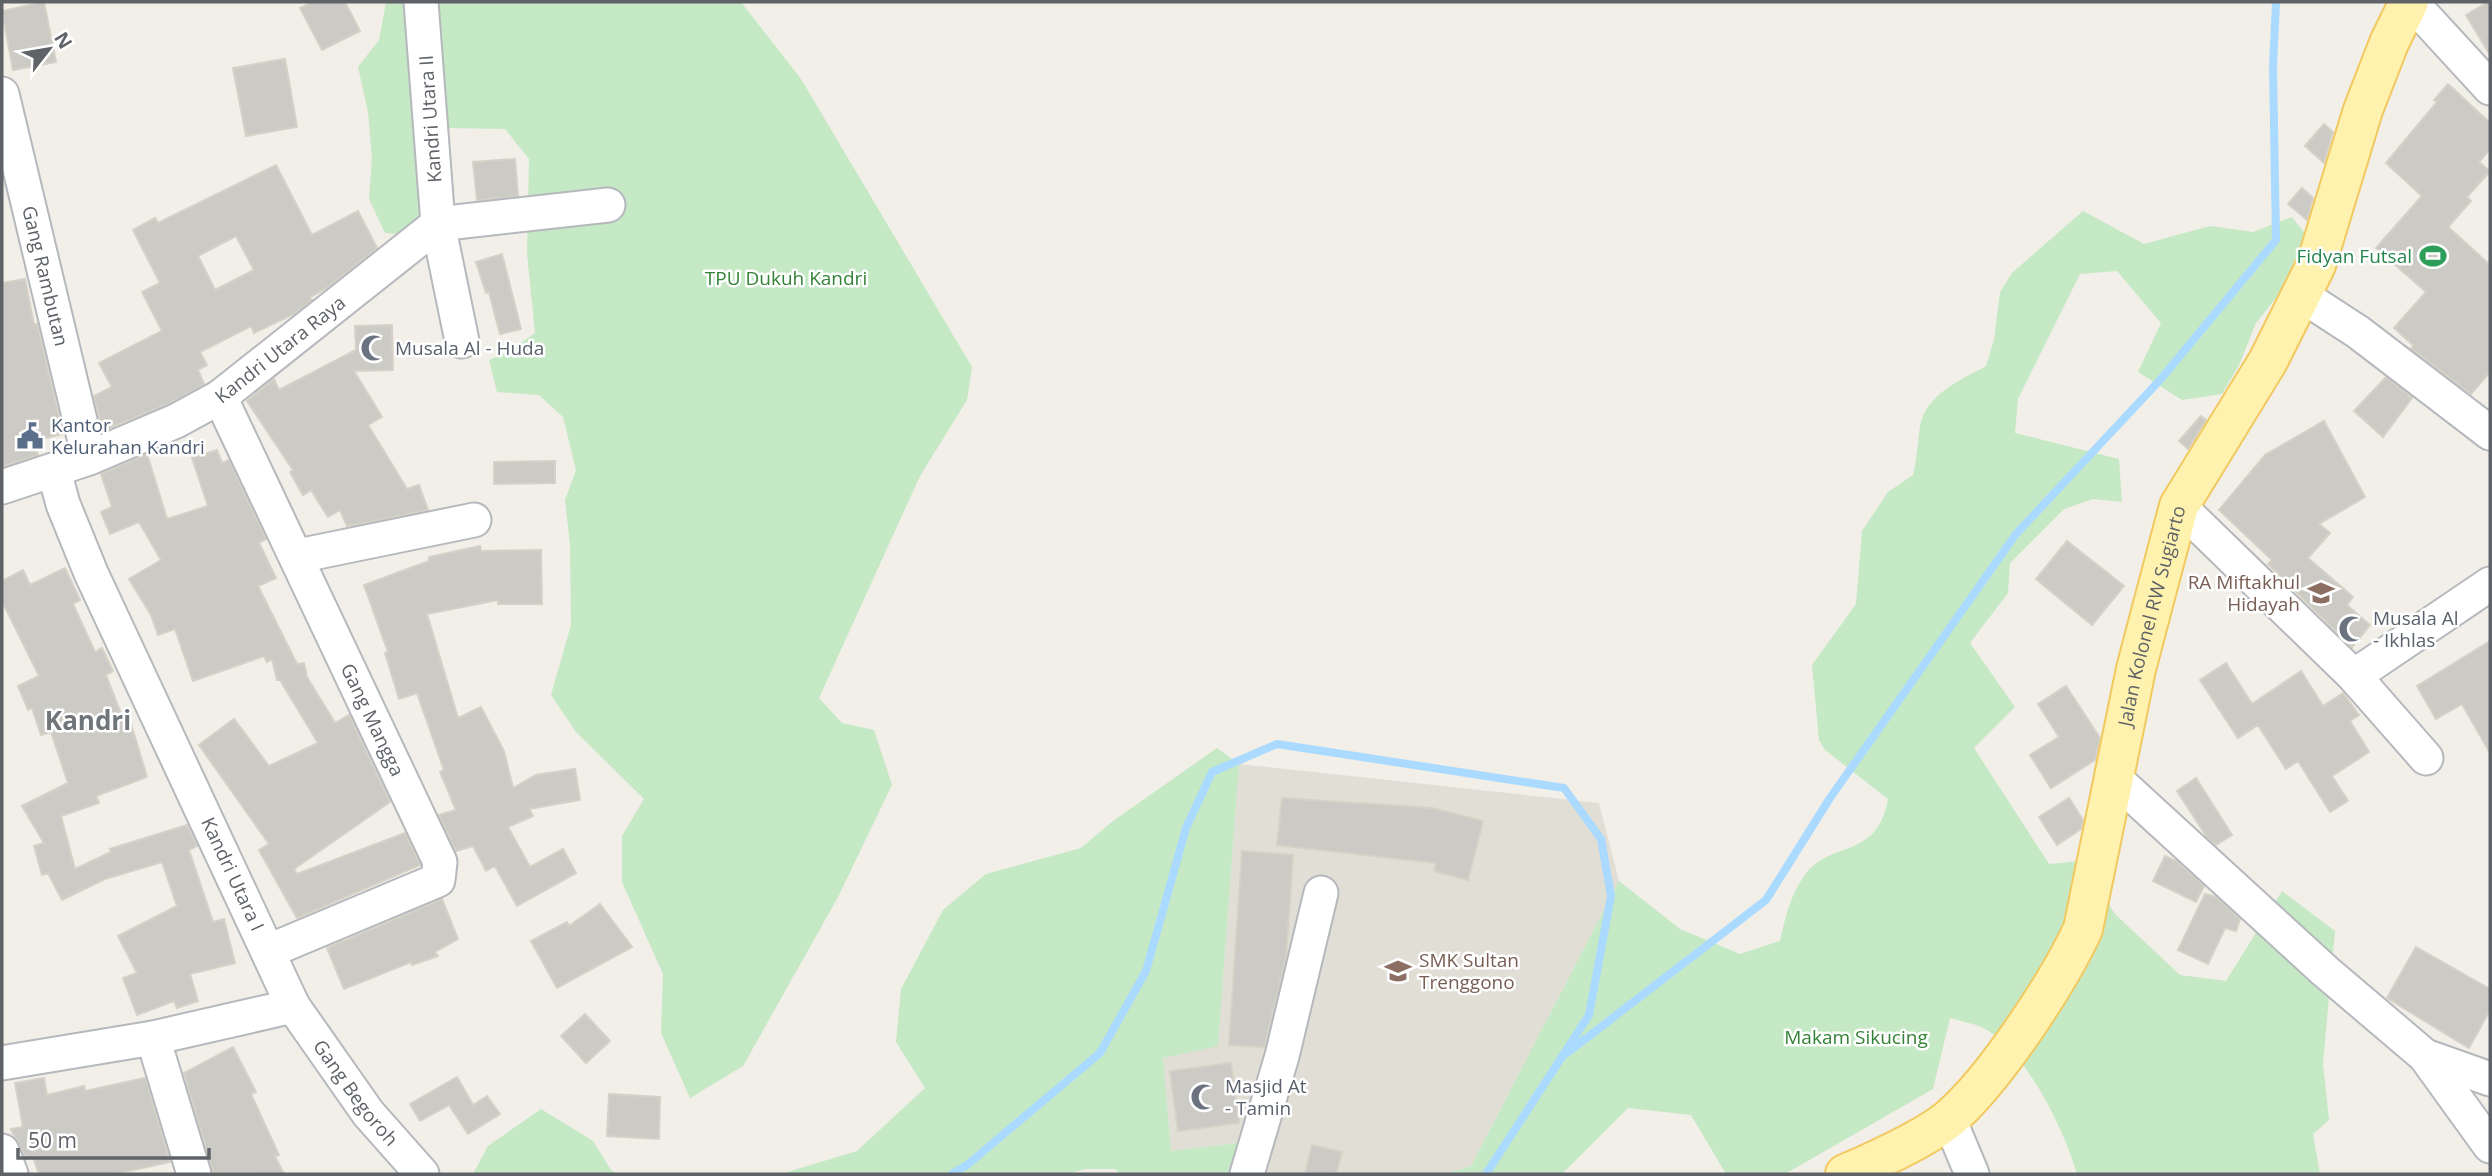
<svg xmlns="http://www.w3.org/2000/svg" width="2492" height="1176" font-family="'Open Sans',sans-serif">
  <rect width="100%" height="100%" fill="#f1efe8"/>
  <path fill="#e1ded6" d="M 1239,764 L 1599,803 L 1619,881 L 1471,1166 L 1446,1174 L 1240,1174 L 1246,1142 L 1171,1151 L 1163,1058 L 1218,1045 Z"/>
  <path fill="#c5e8c5" d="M 386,2 L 741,2 L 801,79 L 972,367 L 967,400 L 920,476 L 819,698 L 842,723 L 874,730 L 892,785 L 838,897 L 743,1066 L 690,1098 L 661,1033 L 663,974 L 622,882 L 622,836 L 644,799 L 576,732 L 551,695 L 571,625 L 570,545 L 565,500 L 576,470 L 563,417 L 539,395 L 497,392 L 489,360 L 508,352 L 535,333 L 527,254 L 529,159 L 505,129 L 448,128 L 450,192 L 411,235 L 385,233 L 369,199 L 372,158 L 368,112 L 358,67 L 379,40 Z
    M 2083,211 L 2144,244 L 2210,226 L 2253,232 L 2292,217 L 2308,237 L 2288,283 L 2256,323 L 2239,365 L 2222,394 L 2182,400 L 2138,372 L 2161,323 L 2117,271 L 2080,274 L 2018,399 L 2015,433 L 2119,459 L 2122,502 L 2093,499 L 2064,509 L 2010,563 L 2008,593 L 1970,643 L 2015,707 L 1974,748 L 2049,864 L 2081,861 L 2115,914 L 2180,975 L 2226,981 L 2282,891 L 2335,931 L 2323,1063 L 2329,1120 L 2313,1134 L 2320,1174 L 2077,1174 C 2065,1131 2024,1046 1981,1027 C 1972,1023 1960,1021 1950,1018 L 1933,1089 L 1785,1174 L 1726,1174 L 1691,1115 L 1628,1108 L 1562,1174 L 1446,1174 L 1471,1166 L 1619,881 L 1680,929 L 1740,954 L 1780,941 C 1786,915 1791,892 1808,871 C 1834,841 1878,858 1888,799 L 1825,750 L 1819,740 L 1812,665 L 1856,604 L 1862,531 L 1888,492 L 1913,475 C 1917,458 1918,443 1920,426 C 1926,394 1961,380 1986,366 L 1994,340 L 2000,292 L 2012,273 Z
    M 1217,748 L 1239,764 L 1218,1046 L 1163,1058 L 1171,1151 L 1247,1142 L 1240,1174 L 1119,1174 L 1116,1169 L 1085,1169 L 1068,1174 L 781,1174 L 857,1151 L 925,1088 L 896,1042 L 901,989 L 943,910 L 986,874 L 1081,848 L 1113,821 Z
    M 541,1109 L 593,1141 L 611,1170 L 618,1174 L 473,1174 L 488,1146 Z"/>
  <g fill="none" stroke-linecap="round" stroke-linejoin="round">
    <path stroke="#aadaff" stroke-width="8" d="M 1567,1053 L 1766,900 L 1830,798 L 2016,534 L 2160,380 L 2276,240 L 2273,67 L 2276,2
      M 952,1174 L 967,1165 L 1100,1053 L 1146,971 L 1186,828 L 1212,772 L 1277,744 L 1564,788 L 1601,839 L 1611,896 L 1589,1015 L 1486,1174"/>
  </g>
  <path fill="#cccac5" stroke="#d6d1c6" stroke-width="2" fill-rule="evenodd" d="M 44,2 L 56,62 L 13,70 L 2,11 Z
    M 313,2 L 345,2 L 360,31 L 322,50 L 300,8 Z
    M 2488,2 L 2490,2 L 2490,55 L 2466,15 Z
    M 285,59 L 297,127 L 246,136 L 233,68 Z
    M 2448,84 L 2490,123 L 2490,149 L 2479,162 L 2490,171 L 2467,197 L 2471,201 L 2448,227 L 2490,265 L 2490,372 L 2471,394 L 2411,348 L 2414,346 L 2394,328 L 2426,292 L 2376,248 L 2422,196 L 2386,163 L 2437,102 L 2434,100 Z
    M 2324,124 L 2333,132 L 2324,163 L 2305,146 Z
    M 515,159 L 518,196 L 477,200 L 473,162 Z
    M 276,165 L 312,235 L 358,211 L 377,248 L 325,289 L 310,297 L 312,300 L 294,314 L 254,333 L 251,326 L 200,352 L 207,365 L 198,370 L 204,384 L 168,404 L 107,429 L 104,424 L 101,424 L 94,396 L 112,387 L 99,363 L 162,331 L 142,292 L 160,283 L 133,230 L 155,218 L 158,223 ZM 236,236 L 254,270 L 215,290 L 198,256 Z
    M 2302,188 L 2313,198 L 2307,220 L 2288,204 Z
    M 502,254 L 521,329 L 500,334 L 489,292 L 486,293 L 476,262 Z
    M 25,279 L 34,325 L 37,324 L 63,434 L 34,441 L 38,455 L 2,467 L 2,283 Z
    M 392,325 L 393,370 L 354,371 L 382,417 L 368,425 L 407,489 L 419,485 L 428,510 L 347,526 L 340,510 L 328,517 L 311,490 L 303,495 L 290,472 L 293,470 L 247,401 L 274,379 L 279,390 L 356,350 L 355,326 Z
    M 2386,377 L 2412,398 L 2383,437 L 2354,411 Z
    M 2201,416 L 2206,420 L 2188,449 L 2179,441 Z
    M 2324,421 L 2365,497 L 2319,524 L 2330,533 L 2308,558 L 2353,597 L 2347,605 L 2370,625 L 2352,647 L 2268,564 L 2272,560 L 2219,510 L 2265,455 Z
    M 217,450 L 222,463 L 229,460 L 266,539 L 259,543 L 276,578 L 258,586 L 297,664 L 304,663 L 307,677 L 335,723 L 349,715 L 390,802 L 294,869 L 297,874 L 405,833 L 420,865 L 297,918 L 259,850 L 269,844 L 199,745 L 234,719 L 269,766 L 318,743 L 280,680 L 277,680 L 272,659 L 267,662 L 264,656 L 193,681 L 175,629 L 158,635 L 151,615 L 129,579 L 161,560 L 139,522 L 110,534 L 101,512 L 112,507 L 101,474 L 147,454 L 167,519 L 208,506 L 192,458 Z
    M 555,461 L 555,483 L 494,484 L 494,462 Z
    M 2067,541 L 2124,586 L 2092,625 L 2036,579 Z
    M 480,546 L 481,551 L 541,550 L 542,604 L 498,604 L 498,600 L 427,614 L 458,718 L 481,707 L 504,751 L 513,788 L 536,775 L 575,769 L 580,800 L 529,809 L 533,816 L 508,827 L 530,867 L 563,849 L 576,873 L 517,906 L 495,866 L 486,871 L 473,846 L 456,851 L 439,815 L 456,810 L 440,772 L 444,770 L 417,693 L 399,699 L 385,653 L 388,652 L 364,585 L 429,561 L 429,557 Z
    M 65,568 L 80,600 L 73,604 L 95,652 L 102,648 L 113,671 L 106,675 L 122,716 L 128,714 L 147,777 L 96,796 L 99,803 L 61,816 L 75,869 L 111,852 L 110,849 L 187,825 L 197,846 L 189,850 L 213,922 L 224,919 L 235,963 L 190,974 L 198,1001 L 177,1008 L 174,1001 L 137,1015 L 123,978 L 137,973 L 118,936 L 177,906 L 162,862 L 105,879 L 62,900 L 48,873 L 42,875 L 34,846 L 44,843 L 22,806 L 68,783 L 51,732 L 41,735 L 32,708 L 28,710 L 18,686 L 39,676 L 2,601 L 2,581 L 23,570 L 30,585 Z
    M 2490,641 L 2490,753 L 2462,704 L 2436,719 L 2417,686 Z
    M 2226,663 L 2252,704 L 2301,671 L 2323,706 L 2343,693 L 2359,715 L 2350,721 L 2369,752 L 2332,776 L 2348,801 L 2330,812 L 2298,761 L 2286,769 L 2258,725 L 2238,738 L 2200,680 Z
    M 2066,686 L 2100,738 L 2095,760 L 2051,788 L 2030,755 L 2059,737 L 2038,704 Z
    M 2196,778 L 2232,835 L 2216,845 L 2207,837 L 2177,791 Z
    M 1282,798 L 1432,808 L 1483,821 L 1468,880 L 1434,871 L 1436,863 L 1277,845 Z
    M 2069,798 L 2083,820 L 2081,829 L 2057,845 L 2039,817 Z
    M 1242,851 L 1293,855 L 1286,958 L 1264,1047 L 1229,1045 Z
    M 2165,856 L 2176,861 L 2204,886 L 2196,902 L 2153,881 Z
    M 2205,894 L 2216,897 L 2240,919 L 2236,931 L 2225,928 L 2208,964 L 2178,950 Z
    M 442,899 L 458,939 L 435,952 L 438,956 L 412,965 L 411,962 L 344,989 L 327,948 Z
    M 600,904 L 632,947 L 557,988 L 531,941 L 567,922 L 569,926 Z
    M 2416,947 L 2490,989 L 2490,1010 L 2469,1048 L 2387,998 Z
    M 585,1014 L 610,1041 L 586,1063 L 561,1036 Z
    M 233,1047 L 256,1092 L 251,1094 L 279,1155 L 275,1156 L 284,1174 L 213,1172 L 184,1073 Z
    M 1231,1063 L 1239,1123 L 1178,1131 L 1170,1071 Z
    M 457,1077 L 473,1105 L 487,1096 L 500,1114 L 468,1134 L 449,1105 L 420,1121 L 410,1104 Z
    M 44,1078 L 47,1095 L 84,1086 L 85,1091 L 145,1078 L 170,1162 L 115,1174 L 39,1174 L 33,1157 L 26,1159 L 11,1129 L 23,1127 L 15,1083 Z
    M 609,1094 L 660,1097 L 659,1139 L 607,1136 Z
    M 1312,1145 L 1342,1152 L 1336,1174 L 1305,1174 Z"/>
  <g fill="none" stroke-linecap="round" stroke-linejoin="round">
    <g stroke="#b5b8bc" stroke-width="37">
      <g id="minor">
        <path d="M 2411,2 L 2490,88"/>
        <path id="s1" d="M 2,94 L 89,458"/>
        <path d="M 2301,295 L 2358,332 L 2490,433"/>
        <path d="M 462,341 L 438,224 L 608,205"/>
        <path id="s2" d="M 220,397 L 440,862 L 438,880 L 269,951"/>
        <path id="s3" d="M 2,487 L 89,458 L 176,421 L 220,397 L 438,224 L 421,2"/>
        <path d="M 2179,506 L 2354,676 L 2426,758"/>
        <path d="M 298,556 L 474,520"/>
        <path d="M 2354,676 L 2490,584"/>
        <path d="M 2112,776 L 2325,971 L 2425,1056 L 2490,1146"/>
        <path id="s4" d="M 293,1006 L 368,1113 L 422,1174"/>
        <path d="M 153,1038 L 194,1174"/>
        <path d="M 2425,1056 L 2490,1079"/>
        <path d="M 2,1063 L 153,1038 L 293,1006 L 91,573 L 63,504 L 54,471"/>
        <path d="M 1949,1119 L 1972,1174"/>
        <path d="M 2,1151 L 11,1174"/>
        <path d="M 1247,1174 L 1282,1056 L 1321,893"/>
      </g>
    </g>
    <g stroke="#f2c960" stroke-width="42">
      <g id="major">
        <path id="s5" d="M 1845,1174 C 1875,1161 1925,1139 1950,1118 C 1994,1080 2058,983 2083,929 L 2136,669 L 2179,506 L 2268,361 L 2316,265 L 2363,110 L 2389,43 L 2409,2"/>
      </g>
    </g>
    <use href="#minor" stroke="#fff" stroke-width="33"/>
    <use href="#major" stroke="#fff2af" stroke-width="38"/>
  </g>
  <defs>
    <g id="stadium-bare" transform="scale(2.1)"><path d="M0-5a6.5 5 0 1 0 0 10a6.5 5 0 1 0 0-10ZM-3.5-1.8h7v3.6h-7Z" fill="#2e9e5b" stroke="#fff" stroke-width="2.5" paint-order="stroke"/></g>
    <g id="mosque-bare" transform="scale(2.1)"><path d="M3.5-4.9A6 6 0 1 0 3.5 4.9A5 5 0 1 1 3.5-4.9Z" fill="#6b7280" stroke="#fff" stroke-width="2.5" paint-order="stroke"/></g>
    <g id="civic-bare" transform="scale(2.1)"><path d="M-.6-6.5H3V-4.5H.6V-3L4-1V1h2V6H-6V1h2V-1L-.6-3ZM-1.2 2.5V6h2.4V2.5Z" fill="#5c6f8a" stroke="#fff" stroke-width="2.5" paint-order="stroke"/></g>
    <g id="school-bare" transform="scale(2.1)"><path d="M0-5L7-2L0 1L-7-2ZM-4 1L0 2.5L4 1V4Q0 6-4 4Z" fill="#8d6e63" stroke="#fff" stroke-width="2.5" paint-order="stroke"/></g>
  </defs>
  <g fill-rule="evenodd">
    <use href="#stadium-bare" x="2433" y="256"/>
    <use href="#mosque-bare" x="374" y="348"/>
    <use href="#civic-bare" x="30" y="436"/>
    <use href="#school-bare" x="2321" y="593"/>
    <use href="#mosque-bare" x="2352" y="629"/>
    <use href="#school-bare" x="1398" y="971"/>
    <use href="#mosque-bare" x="1204" y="1097"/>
  </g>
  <g text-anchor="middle" stroke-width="5" stroke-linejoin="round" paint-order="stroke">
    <g font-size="19" fill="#5f6368" stroke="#fff">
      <text transform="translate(430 119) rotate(-94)" y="7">Kandri Utara II</text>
      <text dy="7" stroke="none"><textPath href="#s1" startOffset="187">Gang Rambutan</textPath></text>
      <text dy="7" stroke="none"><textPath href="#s3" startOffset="313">Kandri Utara Raya</textPath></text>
      <text dy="7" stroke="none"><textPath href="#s5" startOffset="672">Jalan Kolonel RW Sugiarto</textPath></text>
      <text dy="7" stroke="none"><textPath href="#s2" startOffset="357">Gang Mangga</textPath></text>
      <text transform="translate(233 874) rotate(65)" y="7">Kandri Utara I</text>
      <text dy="7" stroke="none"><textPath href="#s4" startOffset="107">Gang Begoroh</textPath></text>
    </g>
    <g font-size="19" fill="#27864d" stroke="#fff" text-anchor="end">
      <text x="2412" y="263">Fidyan Futsal</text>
    </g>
    <g font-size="19" fill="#348238" stroke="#fff">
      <text x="786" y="285">TPU Dukuh Kandri</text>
      <text x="1856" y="1044">Makam Sikucing</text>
    </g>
    <g font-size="19" fill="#5b616d" stroke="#fff" text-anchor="start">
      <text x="395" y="355">Musala Al - Huda</text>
      <text x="2373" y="625">Musala Al<tspan x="2373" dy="22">- Ikhlas</tspan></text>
      <text x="1225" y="1093">Masjid At<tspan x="1225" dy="22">- Tamin</tspan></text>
    </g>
    <g font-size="19" fill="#4e5e75" stroke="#fff" text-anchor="start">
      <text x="51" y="432">Kantor<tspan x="51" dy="22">Kelurahan Kandri</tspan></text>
    </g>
    <g font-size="19" fill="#785e54" stroke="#fff" text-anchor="end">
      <text x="2300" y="589">RA Miftakhul<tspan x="2300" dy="22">Hidayah</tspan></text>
      <text x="1419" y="967" text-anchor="start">SMK Sultan<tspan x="1419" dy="22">Trenggono</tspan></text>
    </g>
    <g font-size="26" font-weight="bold" fill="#70757a" stroke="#fff">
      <text x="88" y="730">Kandri</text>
    </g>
  </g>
  <rect width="2492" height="1176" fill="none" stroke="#5f6368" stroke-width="7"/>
  <g transform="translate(49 49) rotate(59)" stroke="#ffffff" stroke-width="5" paint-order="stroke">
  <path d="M0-5L12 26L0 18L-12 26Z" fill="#5f6368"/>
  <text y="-10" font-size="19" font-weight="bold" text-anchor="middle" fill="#5f6368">N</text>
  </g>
  <path d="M18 1148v10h191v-10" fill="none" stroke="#5f6368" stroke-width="3.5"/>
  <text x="28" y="1148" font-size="21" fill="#5f6368" stroke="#ffffff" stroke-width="5" paint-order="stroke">50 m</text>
</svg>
